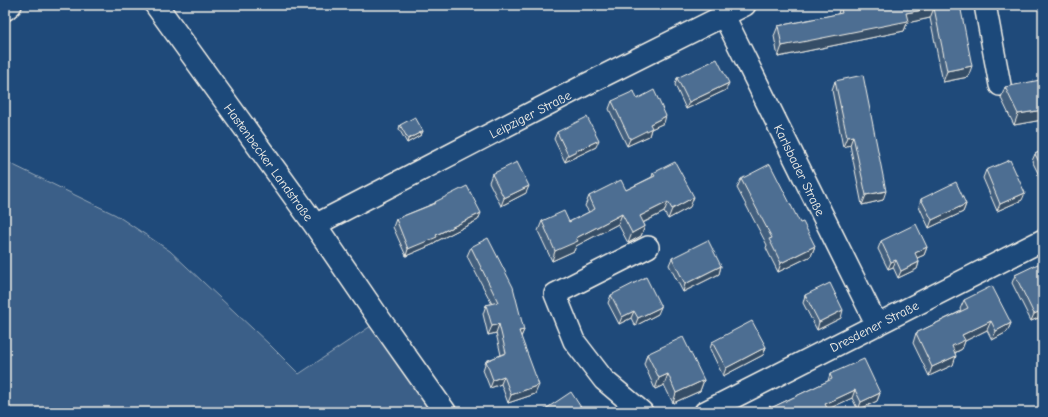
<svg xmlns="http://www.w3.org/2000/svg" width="1048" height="417" font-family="'Comic Neue',sans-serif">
  <rect width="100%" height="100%" fill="#1f4a7a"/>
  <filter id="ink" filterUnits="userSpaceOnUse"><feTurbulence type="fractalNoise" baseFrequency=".025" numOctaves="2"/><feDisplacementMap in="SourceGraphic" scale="8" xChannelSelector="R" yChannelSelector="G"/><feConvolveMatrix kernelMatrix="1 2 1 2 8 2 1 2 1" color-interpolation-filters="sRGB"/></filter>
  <g filter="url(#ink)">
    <path fill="#3a5f88" stroke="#97a8b8" d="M 5,161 L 116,215 L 170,251 L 270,345 L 299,374 L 380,320 L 447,412 L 5,412 Z"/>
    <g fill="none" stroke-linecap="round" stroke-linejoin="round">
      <g stroke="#f4f1e8" stroke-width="24">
        <path id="street" d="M 985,5 L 1000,85
          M 5,10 L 11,5
          M 724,16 L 877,325
          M 315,225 L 587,84 L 745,5
          M 642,412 L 604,380 L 574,341 L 555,294 L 648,247
          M 705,412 L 1043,240"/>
      </g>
      <g stroke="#f4f1e8" stroke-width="25">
        <path id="secondary" d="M 156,5 L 315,225 L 380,320 L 445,412"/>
      </g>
      <use href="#street" stroke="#1f4a7a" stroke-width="21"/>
      <use href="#secondary" stroke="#1f4a7a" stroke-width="22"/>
    </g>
    <path fill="#425f7e" stroke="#f4f1e8" d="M 960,5 L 968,77 L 943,82 L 930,18 L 907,23 L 904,31 L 778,57 L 774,36 L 778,26 L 838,14 L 840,6 Z
      M 677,78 L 726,90 L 686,109 L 675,85 Z
      M 835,81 L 883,200 L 862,205 L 850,145 L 843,147 L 832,90 Z
      M 1005,87 L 1043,95 L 1043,117 L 1042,120 L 1014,125 L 1001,98 Z
      M 637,99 L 664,123 L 651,129 L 649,136 L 627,146 L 609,109 L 612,101 Z
      M 400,125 L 423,131 L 421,135 L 407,143 L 399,129 Z
      M 557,132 L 596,147 L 565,162 L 554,139 Z
      M 1043,150 L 1043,183 L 1032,161 L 1035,154 Z
      M 986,170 L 1022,200 L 997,211 L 983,178 Z
      M 653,173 L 690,207 L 668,219 L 664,212 L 643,223 L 645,226 L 641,236 L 628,243 L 618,224 L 576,246 L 574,251 L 552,261 L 538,231 L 542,221 L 569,222 L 589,212 L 585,206 L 589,196 L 626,190 L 652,177 Z
      M 492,174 L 526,193 L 501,206 L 489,182 Z
      M 741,179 L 800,223 L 815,246 L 811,256 L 778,272 L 766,248 L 767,245 L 737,188 Z
      M 921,199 L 966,204 L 963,212 L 929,228 L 919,206 Z
      M 435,202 L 478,220 L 435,242 L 434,244 L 406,256 L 393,227 L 396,219 L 435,203 Z
      M 881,241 L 927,247 L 924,255 L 917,258 L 919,262 L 917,269 L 898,278 L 893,267 L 888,269 L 878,249 Z
      M 471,247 L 524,330 L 521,337 L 535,394 L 508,403 L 501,384 L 490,388 L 483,370 L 486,361 L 501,355 L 496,333 L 488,335 L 483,314 L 486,305 L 492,304 L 467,256 Z
      M 672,258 L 721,266 L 719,274 L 683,292 L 669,265 Z
      M 1041,264 L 1043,316 L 1031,321 L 1012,283 L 1015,275 Z
      M 611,295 L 658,314 L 635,326 L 631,318 L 619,324 L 608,303 Z
      M 805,295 L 841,318 L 817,330 L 803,303 Z
      M 964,300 L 1011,323 L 1007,332 L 992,340 L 987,330 L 965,341 L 962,349 L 955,353 L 953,365 L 929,376 L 913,343 L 916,333 L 961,311 L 960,309 Z
      M 712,342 L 766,347 L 763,355 L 723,376 L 710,349 Z
      M 647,354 L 704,380 L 700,391 L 673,403 L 664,385 L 655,389 L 644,364 Z
      M 830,374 L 880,393 L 877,401 L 858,410 L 852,398 L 827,409 L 771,408 L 828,381 Z"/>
    <path fill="#364d66" stroke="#f4f1e8" d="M 595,5 L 599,5 L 593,8 Z
      M 934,8 L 930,18 L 907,23 L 904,31 L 778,57 L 782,46 L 906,13 Z
      M 972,66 L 968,77 L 943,82 L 947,71 Z
      M 729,83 L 726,90 L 686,109 L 689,102 Z
      M 1043,110 L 1043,117 L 1042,120 L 1014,125 L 1018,114 Z
      M 666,116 L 664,123 L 651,129 L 649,136 L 627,146 L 630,139 L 650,124 Z
      M 423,131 L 421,135 L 407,143 L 408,139 Z
      M 853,136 L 850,145 L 843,147 L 847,137 Z
      M 599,140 L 596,147 L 565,162 L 568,155 Z
      M 529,186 L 526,193 L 501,206 L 504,198 Z
      M 886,191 L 883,200 L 862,205 L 866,195 Z
      M 1025,193 L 1022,200 L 997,211 L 1000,204 Z
      M 694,197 L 690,207 L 668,219 L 672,209 Z
      M 668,202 L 664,212 L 636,226 L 640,216 Z
      M 966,204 L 963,212 L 929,228 L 932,220 Z
      M 481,213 L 478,220 L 435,242 L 434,244 L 406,256 L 408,249 Z
      M 622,214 L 618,224 L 576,246 L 574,251 L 552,261 L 555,251 L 576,238 Z
      M 645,226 L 641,236 L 628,243 L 632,233 Z
      M 815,246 L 811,256 L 778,272 L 781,263 Z
      M 927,247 L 924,255 L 912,260 L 915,253 Z
      M 896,260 L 893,267 L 888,269 L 891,262 Z
      M 919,262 L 917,269 L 898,278 L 901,271 Z
      M 721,266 L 719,274 L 683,292 L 685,284 Z
      M 661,307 L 658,314 L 635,326 L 638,318 Z
      M 843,310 L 841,318 L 817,330 L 819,322 Z
      M 1043,310 L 1043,316 L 1031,321 L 1034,314 Z
      M 634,311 L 631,318 L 619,324 L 622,317 Z
      M 991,321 L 987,330 L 965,341 L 962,349 L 948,356 L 952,346 L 962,335 Z
      M 1011,323 L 1007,332 L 992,340 L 996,331 Z
      M 499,324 L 496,333 L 488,335 L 492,326 Z
      M 524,330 L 520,339 L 519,331 Z
      M 766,347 L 763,355 L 723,376 L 726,368 Z
      M 956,356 L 953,365 L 929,376 L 932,367 Z
      M 668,374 L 664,385 L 655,389 L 659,378 Z
      M 504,376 L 501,384 L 490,388 L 493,380 Z
      M 704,380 L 700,391 L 673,403 L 676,393 Z
      M 539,385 L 535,394 L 508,403 L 511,395 Z
      M 855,390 L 852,398 L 822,412 L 825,404 Z
      M 880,393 L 877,401 L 858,410 L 861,402 Z"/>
    <path fill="#4d6e92" stroke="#f4f1e8" d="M 845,5 L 960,5 L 972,66 L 947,71 L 934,8 L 906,13 L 908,21 L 782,46 L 778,26 L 842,13 L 840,6 Z
      M 717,59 L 729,83 L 689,102 L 677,78 Z
      M 863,75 L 886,191 L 866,195 L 853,136 L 847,137 L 835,81 Z
      M 1040,80 L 1043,95 L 1043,110 L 1018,114 L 1005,87 Z
      M 654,90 L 666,116 L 650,124 L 652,128 L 630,139 L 612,101 L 634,91 L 637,99 Z
      M 415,117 L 423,131 L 408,139 L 400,125 Z
      M 587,117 L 599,140 L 568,155 L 557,132 Z
      M 1043,150 L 1043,170 L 1035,154 Z
      M 1010,160 L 1025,193 L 1000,204 L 986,170 Z
      M 517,162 L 529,186 L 504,198 L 492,174 Z
      M 675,162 L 694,197 L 672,209 L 668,202 L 640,216 L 645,226 L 632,233 L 622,214 L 576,238 L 578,241 L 555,251 L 542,221 L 564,211 L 569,222 L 595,209 L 589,196 L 621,180 L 626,190 L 655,176 L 653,173 Z
      M 770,164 L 800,223 L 803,222 L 815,246 L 781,263 L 769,239 L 772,238 L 741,179 Z
      M 956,182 L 966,204 L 932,220 L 921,199 Z
      M 467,186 L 481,213 L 436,235 L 437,237 L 408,249 L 396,219 L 436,203 L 435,202 Z
      M 916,224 L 927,247 L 915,253 L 919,262 L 901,271 L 896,260 L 891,262 L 881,241 Z
      M 488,238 L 513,287 L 524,330 L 519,331 L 539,385 L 511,395 L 504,376 L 493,380 L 486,361 L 506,353 L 499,324 L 492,326 L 486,305 L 498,302 L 471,247 Z
      M 708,240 L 721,266 L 685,284 L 672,258 Z
      M 1040,263 L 1041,264 L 1043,263 L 1043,310 L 1034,314 L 1015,275 Z
      M 646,277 L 661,307 L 638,318 L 634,311 L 622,317 L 611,295 Z
      M 830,283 L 843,310 L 819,322 L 805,295 Z
      M 992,286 L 1011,323 L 996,331 L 991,321 L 962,335 L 965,340 L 952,346 L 956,356 L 932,367 L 916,333 L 968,308 L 964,300 Z
      M 752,321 L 766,347 L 726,368 L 712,342 Z
      M 683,337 L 704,380 L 676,393 L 668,374 L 659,378 L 647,354 Z
      M 864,359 L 880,393 L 861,402 L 855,390 L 825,404 L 829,412 L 759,412 L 770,406 L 771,408 L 832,379 L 830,374 Z
      M 571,392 L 584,412 L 541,412 Z"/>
  </g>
  <g text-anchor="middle" stroke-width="3" stroke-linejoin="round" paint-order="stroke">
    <g font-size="13" fill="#f4f1e8" stroke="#1f4a7a">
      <text transform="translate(530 114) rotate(-27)" y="5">Leipziger Straße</text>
      <text transform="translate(269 162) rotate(54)" y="5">Hastenbecker Landstraße</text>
      <text transform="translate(800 170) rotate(64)" y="5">Karlsbader Straße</text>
      <text transform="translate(874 326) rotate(-27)" y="5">Dresdener Straße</text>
    </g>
  </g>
  <rect width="1048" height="417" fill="none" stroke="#1f4a7a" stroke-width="20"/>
  <rect x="10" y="10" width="1028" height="397" fill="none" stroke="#f4f1e8" stroke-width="1.5" filter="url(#ink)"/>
</svg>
